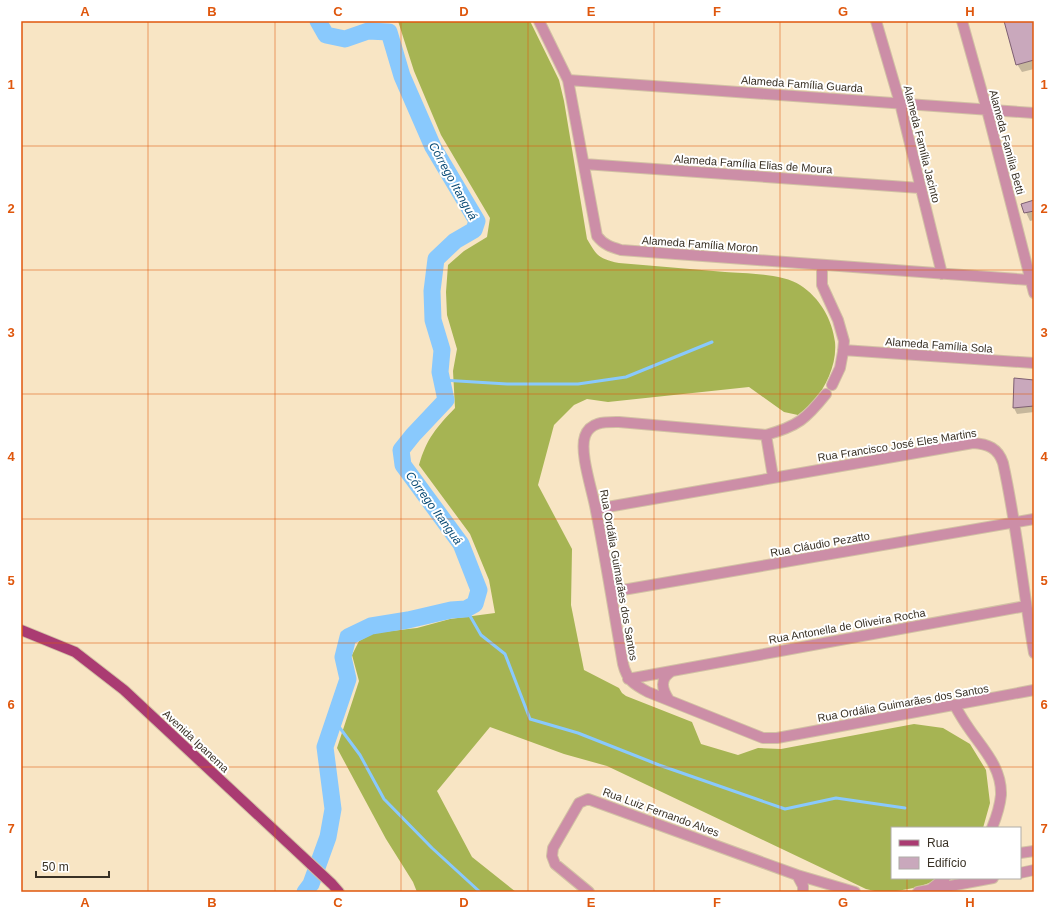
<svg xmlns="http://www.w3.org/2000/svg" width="1055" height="913" font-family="Helvetica,sans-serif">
  <rect width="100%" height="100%" fill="#f8e5c4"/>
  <path fill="#a6b453" d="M 398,21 L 530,21 L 559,80 L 564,101 L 587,239 C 597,256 599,259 619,263 C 655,266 690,269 725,272 C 744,273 784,274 800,285 C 820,298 832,319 835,342 C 837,363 827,385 814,401 C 810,406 803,410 798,415 L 784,412 L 749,387 L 608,402 L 587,399 L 574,405 L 554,425 L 538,485 L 572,549 L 571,605 L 584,670 L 619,688 L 622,693 L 626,696 L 692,722 L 701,744 L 738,755 L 758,748 L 781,749 L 914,724 L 943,728 L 970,744 L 986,770 L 990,803 L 983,828 L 892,828 L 892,878 L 938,878 C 927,887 893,893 879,892 C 875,891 870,890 866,889 L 607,766 L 564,754 L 490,727 L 437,791 L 472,857 L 516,892 L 417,892 L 413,882 L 386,839 L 337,748 L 359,681 L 352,655 L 359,641 L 374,633 L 417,628 L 450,619 L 495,613 L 489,580 L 470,534 L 419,465 C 427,438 436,428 455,408 L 453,371 L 457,349 L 447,315 L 446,292 L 448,265 L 464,251 L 487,237 L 490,218 L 441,135 L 414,71 Z"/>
  <path fill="#0003" d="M 1006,21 L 1034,21 L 1034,69 L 1022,72 L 1017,64 Z
    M 1034,201 L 1034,220 L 1030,221 L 1022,204 Z
    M 1015,379 L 1034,381 L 1034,412 L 1017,414 L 1014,408 Z"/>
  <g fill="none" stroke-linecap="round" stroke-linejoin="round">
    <path stroke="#89c9fd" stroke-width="3" d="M 442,380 L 507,384 L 578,384 L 626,377 L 712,342
      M 466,609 L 481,635 L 505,654 L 530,719 L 578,733 L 659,765 L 785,809 L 836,798 L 905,808
      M 334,720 L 360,755 L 384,799 L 432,848 L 480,892"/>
    <path stroke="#89c9fd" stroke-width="17" d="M 305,892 L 311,884 L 328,837 L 333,809 L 325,747 L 348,679 L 343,657 L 348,637 L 371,626 L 408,620 L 451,610 L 466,609 L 475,604 L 479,590 L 461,544 L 403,465 L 401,450 L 413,435 L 446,400 L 440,372 L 442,350 L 433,320 L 432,291 L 436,259 L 455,241 L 474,230 L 477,221 L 433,147 L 402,76 L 389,32 L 368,31 L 345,39 L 326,35 L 318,21"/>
  </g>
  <path fill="#c9a8bc" stroke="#7d5f71" d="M 1004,21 L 1034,21 L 1034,60 L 1016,65 Z
    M 1034,200 L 1034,211 L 1024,213 L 1021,204 Z
    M 1014,378 L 1034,380 L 1034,406 L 1013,408 Z"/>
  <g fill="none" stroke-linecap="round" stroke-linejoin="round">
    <g stroke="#d2c1a4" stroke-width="12">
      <path id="minor" d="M 539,21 L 568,80 L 597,236 C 604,245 611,247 621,250 L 1030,280
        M 876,21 L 900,103 L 942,274
        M 962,21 L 987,110 L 1034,293
        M 568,80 L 1034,113
        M 584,164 L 920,188
        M 822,266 L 822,285 L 838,320 L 844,341 L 843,352 L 840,368 L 832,385
        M 843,350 L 1034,363
        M 826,394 C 806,419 798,426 766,435 L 619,422 C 606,422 590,421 585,436 C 579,453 593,492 596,511 C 606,561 614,613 623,664 C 627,680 633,684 648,692 L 763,738 L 777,738 L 1034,690
        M 766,435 L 773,477
        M 596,509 L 973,443 C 988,444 998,448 1003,463 C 1017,526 1023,590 1034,653
        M 611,592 L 1034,519
        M 628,679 L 1026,606
        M 669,700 C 662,689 659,679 672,671
        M 955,706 C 959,713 963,720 968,727 C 982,748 1002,767 1001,795 C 1000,806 996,818 992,828
        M 1020,853 L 1034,851
        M 1020,873 L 1034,870
        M 797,875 L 803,886 L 803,892
        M 931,889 L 945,878
        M 589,892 L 555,864 L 552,856 L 553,848 L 579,803 L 588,799 L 797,875 L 855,892
        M 918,892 L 993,878"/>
    </g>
    <g stroke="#d2c1a4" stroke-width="12">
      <path id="primary" d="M 21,630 L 75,652 L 124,690 L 332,884 L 339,892"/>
    </g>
    <use href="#minor" stroke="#cc8ea7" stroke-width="10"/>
    <use href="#primary" stroke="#aa3b72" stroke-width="10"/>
  </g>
  <path fill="none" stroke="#df570d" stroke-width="1" stroke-opacity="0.55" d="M 148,21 L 148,892M 275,21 L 275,892M 401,21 L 401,892M 528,21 L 528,892M 654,21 L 654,892M 780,21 L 780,892M 907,21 L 907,828M 21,146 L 1034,146M 21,270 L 1034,270M 21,394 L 1034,394M 21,519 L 1034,519M 21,643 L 1034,643M 21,767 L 1034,767M 907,878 L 907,892"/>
  <g text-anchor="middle" stroke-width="4" stroke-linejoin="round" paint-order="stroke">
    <g font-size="11" fill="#393125" stroke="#fff">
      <text transform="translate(802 84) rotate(4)" y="4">Alameda Família Guarda</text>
      <text transform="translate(1007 142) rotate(75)" y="4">Alameda Família Betti</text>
      <text transform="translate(922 144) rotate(76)" y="4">Alameda Família Jacinto</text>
      <text transform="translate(753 164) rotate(4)" y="4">Alameda Família Elias de Moura</text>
      <text transform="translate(700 244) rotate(4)" y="4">Alameda Família Moron</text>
      <text transform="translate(939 345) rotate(4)" y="4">Alameda Família Sola</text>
      <text transform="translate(897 445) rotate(-9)" y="4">Rua Francisco José Eles Martins</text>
      <text transform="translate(820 544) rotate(-10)" y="4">Rua Cláudio Pezatto</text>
      <text transform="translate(619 575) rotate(80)" y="4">Rua Ordália Guimarães dos Santos</text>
      <text transform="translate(847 626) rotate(-10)" y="4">Rua Antonella de Oliveira Rocha</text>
      <text transform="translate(903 703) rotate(-10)" y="4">Rua Ordália Guimarães dos Santos</text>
      <text transform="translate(196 741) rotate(43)" y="4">Avenida Ipanema</text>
      <text transform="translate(661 812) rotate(20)" y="4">Rua Luiz Fernando Alves</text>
    </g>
    <g font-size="12" font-style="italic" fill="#0b4c76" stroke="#fff">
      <text transform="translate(453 181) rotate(61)" y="4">Córrego Itanguá</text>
      <text transform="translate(434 508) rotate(54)" y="4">Córrego Itanguá</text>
    </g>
  </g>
  <rect width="1055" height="913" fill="none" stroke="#ffffff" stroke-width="44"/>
  <rect x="891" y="827" width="130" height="52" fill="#ffffff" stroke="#b0ada8"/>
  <rect x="899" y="840" width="20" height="6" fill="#aa3b72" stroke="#b0ada8"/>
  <text x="927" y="847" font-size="12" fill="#393125">Rua</text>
  <rect x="899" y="857" width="20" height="12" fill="#c9a8bc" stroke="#b0ada8"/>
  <text x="927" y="867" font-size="12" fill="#393125">Edifício</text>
  <path d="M36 871v6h73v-6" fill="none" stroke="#393125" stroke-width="2"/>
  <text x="42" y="871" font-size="12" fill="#393125" stroke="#ffffff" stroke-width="3" paint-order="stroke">50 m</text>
  <rect x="22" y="22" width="1011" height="869" fill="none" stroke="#df570d" stroke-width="1.5"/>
  <g font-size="13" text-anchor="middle" font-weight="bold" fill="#df570d">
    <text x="85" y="16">A</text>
    <text x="212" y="16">B</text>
    <text x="338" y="16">C</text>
    <text x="464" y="16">D</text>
    <text x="591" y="16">E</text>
    <text x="717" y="16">F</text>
    <text x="843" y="16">G</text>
    <text x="970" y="16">H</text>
    <text x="11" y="89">1</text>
    <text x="1044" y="89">1</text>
    <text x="11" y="213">2</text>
    <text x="1044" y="213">2</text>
    <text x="11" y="337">3</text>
    <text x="1044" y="337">3</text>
    <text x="11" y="461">4</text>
    <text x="1044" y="461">4</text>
    <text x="11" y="585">5</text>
    <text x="1044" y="585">5</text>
    <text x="11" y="709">6</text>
    <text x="1044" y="709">6</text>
    <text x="11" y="833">7</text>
    <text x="1044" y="833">7</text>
    <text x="85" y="907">A</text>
    <text x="212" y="907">B</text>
    <text x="338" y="907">C</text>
    <text x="464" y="907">D</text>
    <text x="591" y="907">E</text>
    <text x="717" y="907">F</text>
    <text x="843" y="907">G</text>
    <text x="970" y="907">H</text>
  </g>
</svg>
